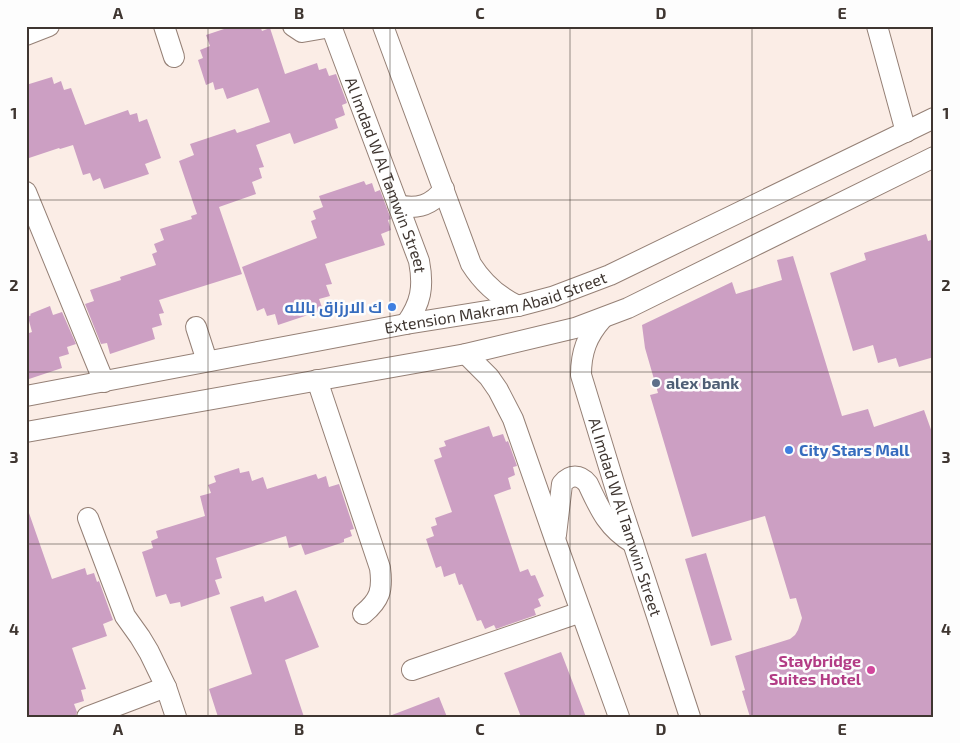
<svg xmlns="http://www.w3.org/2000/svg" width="960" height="743" font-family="'Exo 2',Cairo,sans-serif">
  <rect width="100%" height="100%" fill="#fbede6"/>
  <path fill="#cc9fc3" d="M 233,26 L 260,26 L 262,31 L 270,28 L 285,74 L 317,63 L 319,70 L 326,68 L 329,76 L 336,74 L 347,103 L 342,105 L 345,115 L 335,119 L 338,128 L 294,144 L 290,133 L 256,145 L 264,167 L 259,168 L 262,178 L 252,182 L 256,194 L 219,207 L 242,274 L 159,300 L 164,313 L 159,314 L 162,325 L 152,328 L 155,339 L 110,354 L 107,343 L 101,344 L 85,304 L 94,301 L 90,290 L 121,280 L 120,277 L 156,265 L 152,254 L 157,252 L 154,244 L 164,240 L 160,229 L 192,219 L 191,216 L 197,214 L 179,161 L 194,155 L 190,144 L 235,129 L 237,133 L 270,122 L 258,88 L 227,99 L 223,88 L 215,90 L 213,82 L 206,85 L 198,60 L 203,58 L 200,50 L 210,46 L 206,35 Z
    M 52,77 L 54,84 L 61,81 L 64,90 L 71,88 L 85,125 L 128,110 L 130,115 L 137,113 L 139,122 L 147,119 L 161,158 L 145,164 L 149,174 L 104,189 L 100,178 L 93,181 L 90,173 L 83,175 L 73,145 L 60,149 L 59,148 L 26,159 L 26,85 Z
    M 364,181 L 366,185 L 372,183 L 375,192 L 380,190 L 391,219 L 388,220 L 391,230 L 381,234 L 385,245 L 325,264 L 332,284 L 326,285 L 330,296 L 319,299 L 323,310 L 278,325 L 275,314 L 267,316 L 264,308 L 257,311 L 242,267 L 317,238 L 311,221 L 316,219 L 313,211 L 323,207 L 319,196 Z
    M 926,234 L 928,241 L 934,239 L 934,357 L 899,367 L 896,358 L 878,363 L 873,345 L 853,351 L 830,273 L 866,260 L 864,253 Z
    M 793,256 L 842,416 L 868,409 L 874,427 L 924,410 L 934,438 L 934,717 L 750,717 L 742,691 L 745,690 L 735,656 L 790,639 L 795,635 L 798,630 L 802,618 L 796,598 L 790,599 L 765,516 L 692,537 L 650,395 L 658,393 L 645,348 L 642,325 L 732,282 L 736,294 L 782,280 L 777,260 Z
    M 50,306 L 53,315 L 62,312 L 76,344 L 67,347 L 69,354 L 59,357 L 62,368 L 26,380 L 26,334 L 32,332 L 28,317 L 31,315 L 30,314 Z
    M 489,426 L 493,437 L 503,434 L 506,442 L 508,441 L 517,466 L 513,467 L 515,475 L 508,478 L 511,489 L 494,495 L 520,572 L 528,569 L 531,576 L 535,575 L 544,596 L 538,599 L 541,606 L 534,609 L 536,615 L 496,629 L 494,625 L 485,629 L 481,620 L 477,621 L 462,584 L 459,585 L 455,573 L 444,577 L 441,566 L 436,568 L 426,539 L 434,536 L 431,527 L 437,525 L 435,518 L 452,512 L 434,460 L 442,457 L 439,448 L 446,446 L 444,441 Z
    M 239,468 L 240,473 L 249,471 L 252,481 L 263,477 L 267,489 L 316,474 L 318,479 L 326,476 L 329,487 L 339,484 L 354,529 L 350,530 L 352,536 L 344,539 L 344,542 L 305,555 L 301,544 L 289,548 L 286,536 L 216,558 L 222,578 L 215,580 L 220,594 L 181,607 L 180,602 L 170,604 L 166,594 L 156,597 L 142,552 L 153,548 L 151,541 L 158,538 L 156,531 L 205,516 L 200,496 L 211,493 L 208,485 L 216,482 L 214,476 Z
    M 29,513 L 52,579 L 85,568 L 87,575 L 94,573 L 97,582 L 99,581 L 113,620 L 103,624 L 107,636 L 72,648 L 86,689 L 81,690 L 84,701 L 74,704 L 77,712 L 75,717 L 26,717 L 26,514 Z
    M 706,553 L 732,640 L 711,646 L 685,559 Z
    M 296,590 L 319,647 L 285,660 L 304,717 L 218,717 L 209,689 L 252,674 L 230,607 L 263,596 L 265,602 Z
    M 561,652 L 586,717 L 521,717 L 504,673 Z
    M 439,697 L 447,717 L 392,717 L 392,715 Z"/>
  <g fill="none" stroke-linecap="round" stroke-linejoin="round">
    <g stroke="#958076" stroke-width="22">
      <g id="minor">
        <path d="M 164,26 L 174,57"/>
        <path d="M 293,26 L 302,32 L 331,27"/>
        <path id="s1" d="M 331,26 L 419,261 C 424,287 421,303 406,324"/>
        <path d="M 383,26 L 471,264 C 483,283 497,296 518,306"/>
        <path d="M 877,26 L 906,132"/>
        <path d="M 26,35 L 49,26"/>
        <path d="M 26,192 L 104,382"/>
        <path d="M 398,205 C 417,210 432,205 444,189"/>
        <path id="s2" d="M 602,319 C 587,336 581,352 581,375 L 620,503 L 690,717"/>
        <path d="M 196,327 L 207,361"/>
        <path d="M 466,354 L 489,377 L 498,390 L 513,419 L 556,542 L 619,717"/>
        <path d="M 317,380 L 380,568 C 383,590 380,600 363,614"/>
        <path id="s3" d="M 26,396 L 406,324 L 518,306 L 552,297 L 610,275 L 934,118"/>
        <path d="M 26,432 L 466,354 L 575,328 L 628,308 L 934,157"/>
        <path d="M 88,518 L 125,616 L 140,637 L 149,652 L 166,687 L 176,717"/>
        <path d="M 556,535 L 562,484 C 570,474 580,474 588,484 C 600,510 608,528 633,543"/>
        <path d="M 412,670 L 581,612"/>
        <path d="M 87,717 L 166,687"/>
      </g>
    </g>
    <use href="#minor" stroke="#fff" stroke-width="20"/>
  </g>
  <path fill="none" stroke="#3f3631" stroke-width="1" stroke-opacity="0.55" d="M 208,26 L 208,717M 390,26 L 390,717M 570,26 L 570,717M 752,26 L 752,717M 26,200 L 934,200M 26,372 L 934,372M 26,544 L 934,544"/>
  <g fill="#3f7fe0" stroke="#fdfdfd" stroke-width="2">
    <circle cx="392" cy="307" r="5"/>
    <circle cx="789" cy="450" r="5"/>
  </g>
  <circle fill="#5c6f8a" stroke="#fdfdfd" stroke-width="2" cx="656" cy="383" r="5"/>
  <circle fill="#d1479c" stroke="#fdfdfd" stroke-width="2" cx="871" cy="670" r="5"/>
  <g text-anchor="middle" stroke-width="5" stroke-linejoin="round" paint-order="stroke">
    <g font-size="16" fill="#3f3631" stroke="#fdfdfd">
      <text dy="6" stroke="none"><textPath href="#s1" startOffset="159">Al Imdad W Al Tamwin Street</textPath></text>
      <text dy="6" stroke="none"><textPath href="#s3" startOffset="479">Extension Makram Abaid Street</textPath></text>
      <text dy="6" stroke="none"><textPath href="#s2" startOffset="210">Al Imdad W Al Tamwin Street</textPath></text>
    </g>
    <g font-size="16" font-weight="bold" fill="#366cbe" stroke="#fdfdfd" text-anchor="end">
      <text x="382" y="313">ك الارزاق بالله</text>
      <text x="799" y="456" text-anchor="start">City Stars Mall</text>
    </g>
    <g font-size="16" font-weight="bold" fill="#4e5e75" stroke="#fdfdfd" text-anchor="start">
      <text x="666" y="389">alex bank</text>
    </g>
    <g font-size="16" font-weight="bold" fill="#b23c85" stroke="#fdfdfd" text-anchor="end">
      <text x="861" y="667">Staybridge<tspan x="861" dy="18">Suites Hotel</tspan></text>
    </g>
  </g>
  <rect width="960" height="743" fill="none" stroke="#fdfdfd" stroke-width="55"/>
  <rect x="28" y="28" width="904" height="688" fill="none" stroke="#3f3631" stroke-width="2"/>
  <g font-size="16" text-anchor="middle" font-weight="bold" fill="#3f3631">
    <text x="118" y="19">A</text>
    <text x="299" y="19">B</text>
    <text x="480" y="19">C</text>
    <text x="661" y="19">D</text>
    <text x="842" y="19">E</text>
    <text x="14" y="119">1</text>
    <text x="946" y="119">1</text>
    <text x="14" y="291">2</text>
    <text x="946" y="291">2</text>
    <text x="14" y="463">3</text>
    <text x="946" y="463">3</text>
    <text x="14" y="635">4</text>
    <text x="946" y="635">4</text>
    <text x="118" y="735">A</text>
    <text x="299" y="735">B</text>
    <text x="480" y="735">C</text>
    <text x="661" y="735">D</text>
    <text x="842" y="735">E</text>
  </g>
</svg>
